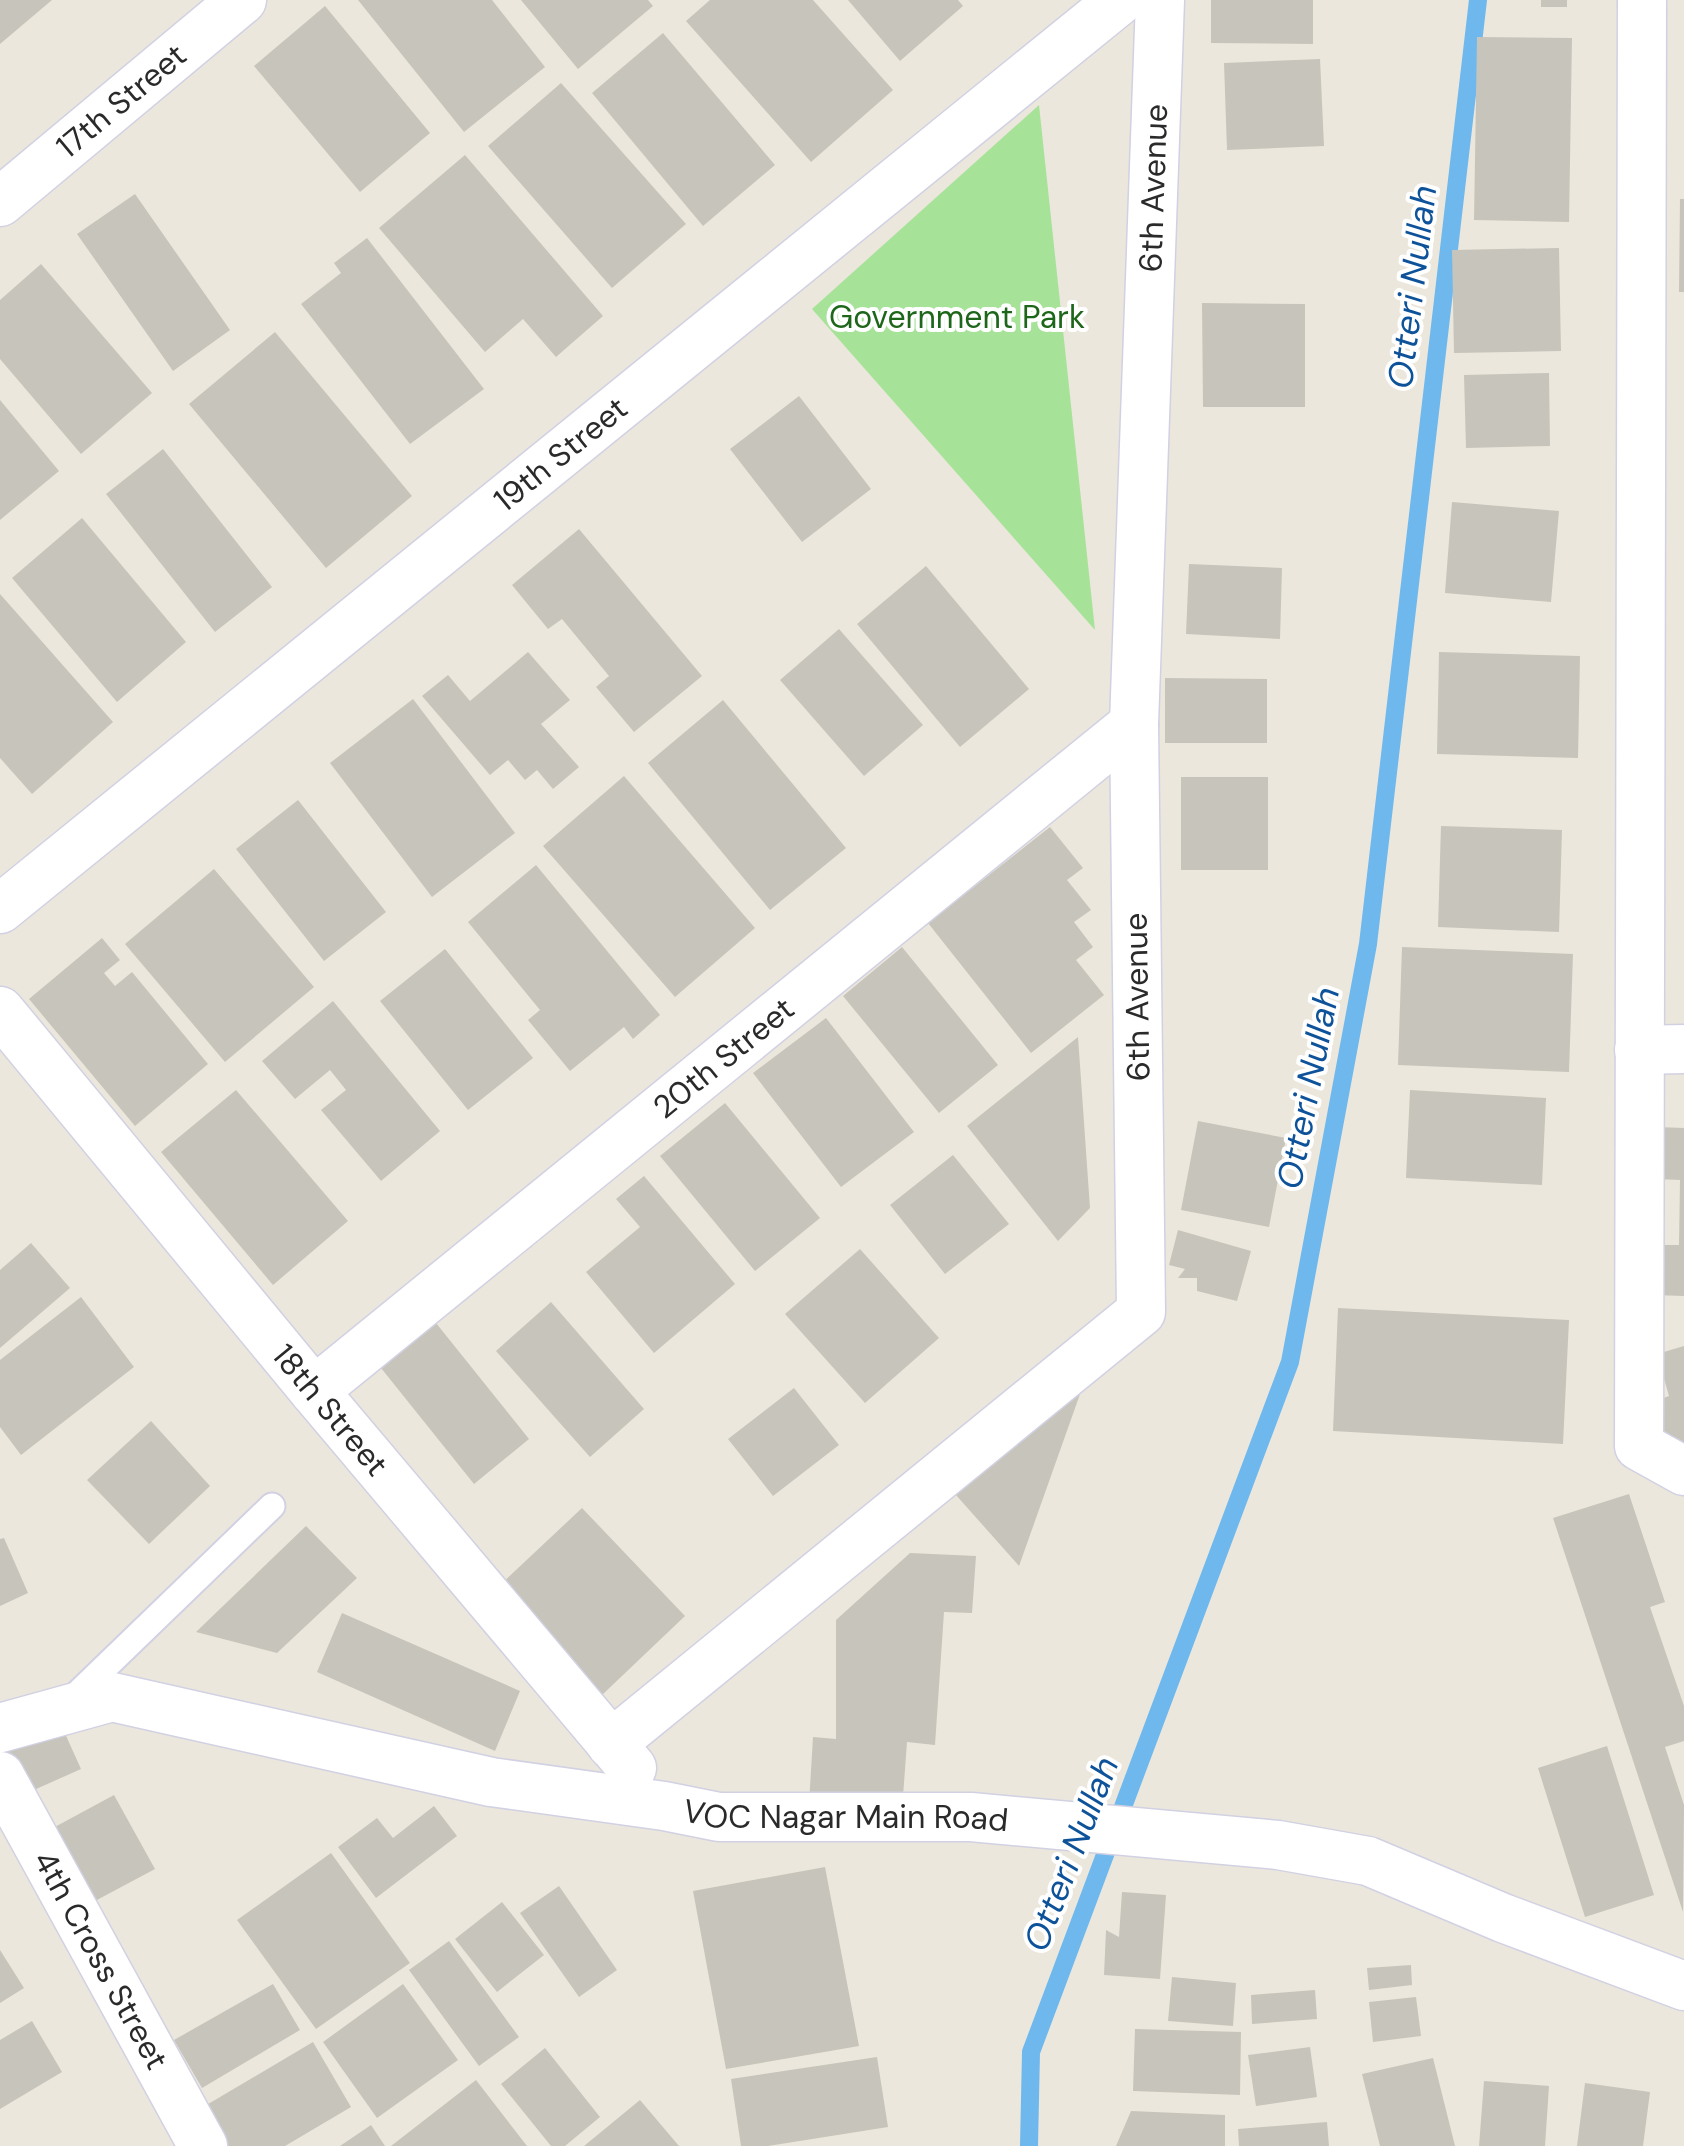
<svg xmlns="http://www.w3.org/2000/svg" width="1684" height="2146" font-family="'DM Sans',sans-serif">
  <rect width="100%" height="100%" fill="#ece7dc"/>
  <path fill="#a6e398" d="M 1039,105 L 1095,630 L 812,309 Z"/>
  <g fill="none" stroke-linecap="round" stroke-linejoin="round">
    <path stroke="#6eb8ee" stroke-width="18" d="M 1029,2146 L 1031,2052 L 1290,1362 L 1368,944 L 1478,0"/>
  </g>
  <path fill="#c7c4bb" d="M 0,0 L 52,0 L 0,44 Z
    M 358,0 L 492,0 L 545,67 L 464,132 Z
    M 521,0 L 648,0 L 653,6 L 578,69 Z
    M 710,0 L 813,0 L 893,90 L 811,162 L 686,21 Z
    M 848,0 L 958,0 L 963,6 L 900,61 Z
    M 1211,0 L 1313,0 L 1313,44 L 1211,43 Z
    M 1541,0 L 1567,0 L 1567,7 L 1541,7 Z
    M 325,6 L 430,133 L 360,192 L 254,66 Z
    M 663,33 L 775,165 L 703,226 L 592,93 Z
    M 1477,37 L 1572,38 L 1569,222 L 1474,220 Z
    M 1320,59 L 1324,146 L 1227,150 L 1224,63 Z
    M 561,83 L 686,224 L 612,288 L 488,146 Z
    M 465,155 L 603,316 L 556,357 L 523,319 L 485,352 L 379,228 Z
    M 135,194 L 230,330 L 173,371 L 77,234 Z
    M 1680,199 L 1684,199 L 1684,292 L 1679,292 Z
    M 367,238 L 484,389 L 410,444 L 301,304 L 341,273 L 334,263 Z
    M 1559,248 L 1561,351 L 1454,353 L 1452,250 Z
    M 41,264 L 152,393 L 81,454 L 0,359 L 0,300 Z
    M 1202,303 L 1305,304 L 1305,407 L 1203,407 Z
    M 275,332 L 412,496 L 326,568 L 189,404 Z
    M 1549,373 L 1550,446 L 1466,448 L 1464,375 Z
    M 799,396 L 871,489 L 802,542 L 730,449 Z
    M 0,400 L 59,471 L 0,520 Z
    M 163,449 L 272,587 L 215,632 L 106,494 Z
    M 1452,502 L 1559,511 L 1551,602 L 1445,593 Z
    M 82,518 L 186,642 L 117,702 L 12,578 Z
    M 579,529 L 702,676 L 634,732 L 596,687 L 609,676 L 562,619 L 548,629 L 512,585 Z
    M 1189,564 L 1282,568 L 1280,639 L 1186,634 Z
    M 926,566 L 1029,689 L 960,747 L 857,624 Z
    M 0,594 L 113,722 L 32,794 L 0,758 Z
    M 839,629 L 923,725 L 864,776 L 780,680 Z
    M 528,652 L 570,700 L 541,724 L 579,767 L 553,789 L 537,770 L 525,780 L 508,760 L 490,775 L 422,696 L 448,675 L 470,701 Z
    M 1439,652 L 1580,656 L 1578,758 L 1437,754 Z
    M 1165,678 L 1267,679 L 1267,743 L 1165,743 Z
    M 413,699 L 515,833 L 432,897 L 330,763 Z
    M 723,700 L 846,848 L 770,910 L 648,763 Z
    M 624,776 L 755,928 L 675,997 L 543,846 Z
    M 1181,777 L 1268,777 L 1268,870 L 1181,870 Z
    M 298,800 L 386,912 L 324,961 L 236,849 Z
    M 1441,826 L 1562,830 L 1559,932 L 1438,927 Z
    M 1050,827 L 1083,868 L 1067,880 L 1091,910 L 1074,922 L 1093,947 L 1076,960 L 1104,995 L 1031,1053 L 928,923 Z
    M 536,865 L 660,1015 L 633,1039 L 624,1027 L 570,1071 L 528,1020 L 540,1010 L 468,922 Z
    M 214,869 L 314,987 L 225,1062 L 125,944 Z
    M 102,938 L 120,960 L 104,973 L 115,986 L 132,972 L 208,1064 L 135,1126 L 29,999 Z
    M 902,947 L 998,1065 L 939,1113 L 843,996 Z
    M 1402,947 L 1573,954 L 1569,1072 L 1398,1065 Z
    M 445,949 L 533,1058 L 468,1110 L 380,1001 Z
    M 333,1001 L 440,1131 L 381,1181 L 321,1110 L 346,1090 L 330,1070 L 295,1099 L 262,1061 Z
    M 826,1018 L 914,1132 L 841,1187 L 753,1073 Z
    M 1078,1037 L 1090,1208 L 1058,1241 L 967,1126 Z
    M 236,1090 L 348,1221 L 273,1285 L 161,1152 Z
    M 1410,1090 L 1546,1098 L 1542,1185 L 1406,1178 Z
    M 725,1103 L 820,1218 L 755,1271 L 660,1156 Z
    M 1198,1121 L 1286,1138 L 1269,1227 L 1181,1210 Z
    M 1657,1127 L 1684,1128 L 1684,1296 L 1653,1295 L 1654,1245 L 1679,1245 L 1680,1180 L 1656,1179 Z
    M 953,1155 L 1009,1224 L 945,1274 L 890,1205 Z
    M 644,1176 L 735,1284 L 654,1353 L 586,1272 L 640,1227 L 616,1199 Z
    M 1178,1230 L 1251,1251 L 1237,1301 L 1197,1291 L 1197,1278 L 1178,1278 L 1185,1269 L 1169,1265 Z
    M 31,1243 L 70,1288 L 0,1348 L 0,1270 Z
    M 860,1249 L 939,1338 L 865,1403 L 785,1314 Z
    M 81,1297 L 134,1367 L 21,1455 L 0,1427 L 0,1360 Z
    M 551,1302 L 644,1409 L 590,1457 L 496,1351 Z
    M 1338,1308 L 1569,1320 L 1563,1444 L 1333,1431 Z
    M 432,1318 L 529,1439 L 474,1484 L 377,1363 Z
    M 1684,1346 L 1684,1450 L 1670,1454 L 1655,1401 L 1669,1396 L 1657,1354 Z
    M 1085,1380 L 1019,1566 L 956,1495 Z
    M 794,1388 L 839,1445 L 773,1496 L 728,1439 Z
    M 151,1421 L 210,1486 L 149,1544 L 87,1480 Z
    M 1629,1494 L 1665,1602 L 1650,1607 L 1684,1706 L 1684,1741 L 1665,1747 L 1684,1805 L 1683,1912 L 1553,1518 Z
    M 582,1508 L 685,1616 L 602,1695 L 499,1586 Z
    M 306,1526 L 357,1578 L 277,1653 L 196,1632 Z
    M 4,1538 L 28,1593 L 0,1606 L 0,1539 Z
    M 910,1553 L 976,1556 L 972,1613 L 944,1612 L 935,1745 L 907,1742 L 902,1810 L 809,1804 L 813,1737 L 836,1739 L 836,1620 Z
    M 342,1613 L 520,1691 L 495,1751 L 317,1672 Z
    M 58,1718 L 81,1769 L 16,1798 L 0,1762 L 0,1744 Z
    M 1607,1746 L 1654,1895 L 1585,1917 L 1538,1768 Z
    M 114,1795 L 155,1869 L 80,1909 L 40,1835 Z
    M 434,1806 L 457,1836 L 376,1898 L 338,1847 L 377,1818 L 393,1838 Z
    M 331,1853 L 410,1963 L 316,2029 L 237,1920 Z
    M 825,1867 L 859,2046 L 726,2069 L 693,1891 Z
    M 559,1886 L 617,1970 L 579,1997 L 520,1913 Z
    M 1122,1892 L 1166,1895 L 1160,1979 L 1104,1975 L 1106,1930 L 1119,1937 Z
    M 502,1902 L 544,1955 L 497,1992 L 455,1939 Z
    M 449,1941 L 519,2037 L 479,2066 L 409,1970 Z
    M 0,1950 L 24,1988 L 0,2003 Z
    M 1411,1965 L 1412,1985 L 1369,1990 L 1367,1968 Z
    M 1172,1977 L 1236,1983 L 1233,2026 L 1168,2021 Z
    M 273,1984 L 300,2030 L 202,2088 L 174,2040 Z
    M 403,1984 L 458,2060 L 377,2118 L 323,2042 Z
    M 1315,1990 L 1317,2019 L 1252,2024 L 1251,1995 Z
    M 1416,1997 L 1421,2036 L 1373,2042 L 1369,2002 Z
    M 32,2021 L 62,2072 L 0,2109 L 0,2040 Z
    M 1135,2029 L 1241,2032 L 1240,2095 L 1133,2091 Z
    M 313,2042 L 351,2107 L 285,2146 L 219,2146 L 198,2110 Z
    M 1310,2047 L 1317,2097 L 1256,2106 L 1248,2055 Z
    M 545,2048 L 600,2117 L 565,2146 L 551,2146 L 501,2084 Z
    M 877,2057 L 888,2127 L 768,2146 L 741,2146 L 731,2079 Z
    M 1433,2058 L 1455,2146 L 1380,2146 L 1362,2074 Z
    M 476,2080 L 527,2146 L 391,2146 Z
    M 1484,2081 L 1549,2086 L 1545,2146 L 1479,2146 Z
    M 1585,2083 L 1650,2092 L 1643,2146 L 1577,2146 Z
    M 640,2100 L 679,2146 L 584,2146 Z
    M 1131,2111 L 1225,2115 L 1225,2146 L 1116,2146 Z
    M 1327,2122 L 1329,2146 L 1239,2146 L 1238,2129 Z
    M 371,2125 L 385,2146 L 340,2146 Z"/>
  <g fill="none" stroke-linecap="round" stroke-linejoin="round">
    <g stroke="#d1d1e3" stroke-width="29">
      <path id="service" d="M 70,1701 L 272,1506"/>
    </g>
    <g stroke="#d1d1e3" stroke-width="51">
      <g id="minor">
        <path d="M 1642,0 L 1639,1446 L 1684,1471"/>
        <path id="s1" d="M 0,202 L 242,0"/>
        <path id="s2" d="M 0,909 L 1120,0"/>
        <path id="s3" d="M 0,1011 L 314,1391 L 632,1768"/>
        <path d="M 1639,1050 L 1684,1049"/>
        <path id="s4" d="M 314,1391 L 1134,724"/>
        <path id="s5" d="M 0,1728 L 112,1697 L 491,1782 L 664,1806 L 719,1817 L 971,1817 L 1278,1845 L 1368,1861 L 1503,1918 L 1684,1986"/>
        <path id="s6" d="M 611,1744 L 1141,1312 L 1134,724 L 1160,0"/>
        <path id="s7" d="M 0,1776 L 203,2146"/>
      </g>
    </g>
    <use href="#service" stroke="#fff" stroke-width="25"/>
    <use href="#minor" stroke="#fff" stroke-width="48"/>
  </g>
  <g text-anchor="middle" stroke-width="8" stroke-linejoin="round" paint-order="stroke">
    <g font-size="32" fill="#2a2a2a" stroke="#fff">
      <text dy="11" stroke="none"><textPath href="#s1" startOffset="158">17th Street</textPath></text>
      <text dy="11" stroke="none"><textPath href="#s6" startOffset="1808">6th Avenue</textPath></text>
      <text dy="11" stroke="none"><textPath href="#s2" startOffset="722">19th Street</textPath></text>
      <text transform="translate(1137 997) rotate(-91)" y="11">6th Avenue</text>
      <text dy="11" stroke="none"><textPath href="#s4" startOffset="528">20th Street</textPath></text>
      <text dy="11" stroke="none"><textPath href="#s3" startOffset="518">18th Street</textPath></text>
      <text dy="11" stroke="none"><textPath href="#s5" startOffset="862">VOC Nagar Main Road</textPath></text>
      <text dy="11" stroke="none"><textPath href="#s7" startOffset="210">4th Cross Street</textPath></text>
    </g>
    <g font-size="32" fill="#1e671a" stroke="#fff">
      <text x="957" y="328">Government Park</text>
    </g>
    <g font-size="35" font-style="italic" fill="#0e539a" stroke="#fff">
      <text transform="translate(1412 287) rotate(-83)" y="12">Otteri Nullah</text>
      <text transform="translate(1308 1088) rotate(-79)" y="12">Otteri Nullah</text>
      <text transform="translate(1071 1854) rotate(-69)" y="12">Otteri Nullah</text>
    </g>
  </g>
</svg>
